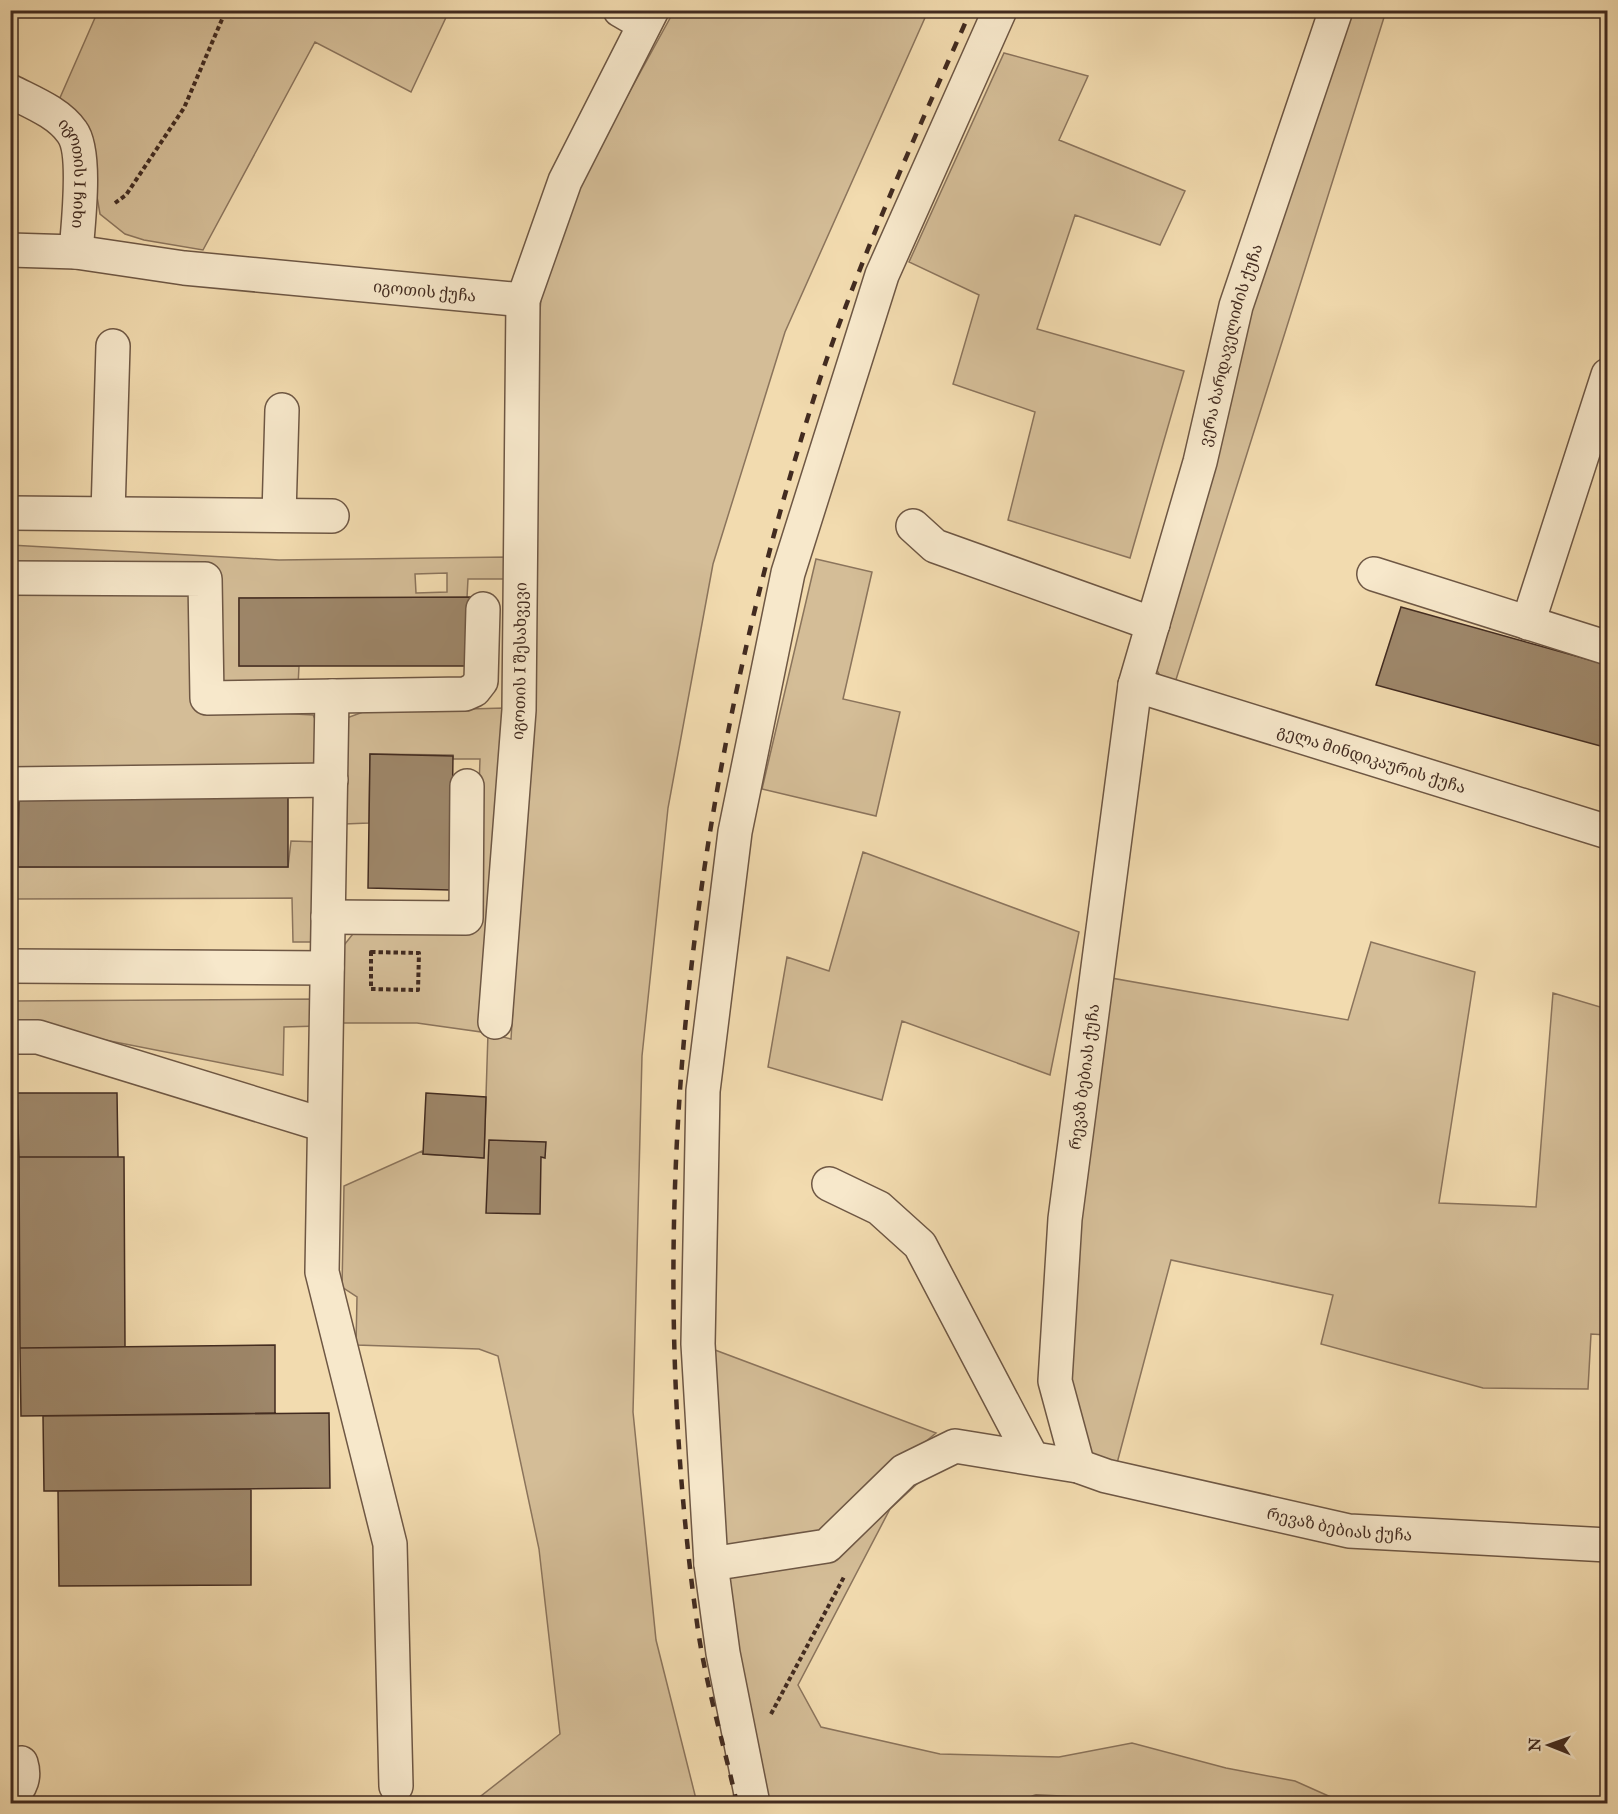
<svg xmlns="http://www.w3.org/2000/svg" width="1618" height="1814" font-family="'IM FELL Great Primer','Noto Serif Georgian',serif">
  <rect width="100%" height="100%" fill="#f2dbaf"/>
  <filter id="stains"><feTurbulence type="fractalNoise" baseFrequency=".00333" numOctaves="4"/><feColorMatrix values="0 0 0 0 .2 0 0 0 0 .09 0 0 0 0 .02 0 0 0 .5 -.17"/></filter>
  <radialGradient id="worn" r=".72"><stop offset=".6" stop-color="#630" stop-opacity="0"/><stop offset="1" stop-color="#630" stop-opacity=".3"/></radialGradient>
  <path fill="#d4bd97" stroke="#8b745c" stroke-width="1.5" fill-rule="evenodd" d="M 98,11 L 449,11 L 411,92 L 315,42 L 203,250 L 144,240 L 125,234 L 100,214 L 95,185 L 59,100 Z
    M 674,11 L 928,11 L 785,332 L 713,564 L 668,808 L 642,1056 L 633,1412 L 656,1640 L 697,1803 L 472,1803 L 560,1734 L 539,1549 L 498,1356 L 479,1349 L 356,1345 L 357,1297 L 342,1287 L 344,1186 L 422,1151 L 423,1154 L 484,1158 L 488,1033 L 417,1023 L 342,1023 L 341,949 L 356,930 L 474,928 L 480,759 L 453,759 L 453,755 L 370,754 L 369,823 L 344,824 L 344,719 L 363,712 L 504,708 L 488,1033 L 511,1039 L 531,702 L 536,358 L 542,287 L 575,191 Z
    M 1350,11 L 1386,11 L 1174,686 L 1159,674 L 1154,666 L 1244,322 Z
    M 1004,53 L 1088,76 L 1059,140 L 1185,191 L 1160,245 L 1075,215 L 1037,329 L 1184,371 L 1130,558 L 1008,520 L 1035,412 L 953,384 L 979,295 L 909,262 Z
    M 10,545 L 279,560 L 509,557 L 508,579 L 468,579 L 467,598 L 239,598 L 239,666 L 299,666 L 298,686 L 224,685 L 220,676 L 221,591 L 11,567 ZM 447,573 L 447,592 L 416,593 L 415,574 Z
    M 816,559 L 872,572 L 843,699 L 900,712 L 876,816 L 762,789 Z
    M 11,589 L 171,589 L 197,598 L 200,709 L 313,715 L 315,719 L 316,766 L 11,772 Z
    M 19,793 L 19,867 L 288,867 L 291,841 L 323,842 L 319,942 L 293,942 L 292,898 L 11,899 L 10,794 Z
    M 863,852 L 1079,932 L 1050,1075 L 902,1021 L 882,1100 L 768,1067 L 787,957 L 829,971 Z
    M 1371,942 L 1475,972 L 1439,1203 L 1536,1207 L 1553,993 L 1607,1009 L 1607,1335 L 1591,1334 L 1588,1389 L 1483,1388 L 1321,1344 L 1333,1295 L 1171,1260 L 1116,1467 L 1090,1460 L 1069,1387 L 1076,1245 L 1111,978 L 1348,1020 Z
    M 10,970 L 11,1001 L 319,999 L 318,1026 L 284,1027 L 283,1075 L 49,1029 L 11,1028 Z
    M 707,1347 L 936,1433 L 891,1470 L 831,1531 L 729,1553 L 719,1545 Z
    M 934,1468 L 890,1509 L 798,1685 L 821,1727 L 940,1754 L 1059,1757 L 1132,1743 L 1226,1768 L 1295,1781 L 1333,1798 L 1358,1803 L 768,1803 L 736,1641 L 728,1575 L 876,1515 Z"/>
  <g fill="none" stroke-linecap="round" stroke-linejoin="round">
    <path stroke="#887158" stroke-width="10" d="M 1024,1804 L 1036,1799 L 1136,1804"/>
  </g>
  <path fill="#9e876a" stroke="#422b20" stroke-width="1.5" d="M 472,597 L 472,666 L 239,666 L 239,598 Z
    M 1401,607 L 1608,665 L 1608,748 L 1376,685 Z
    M 370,754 L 453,756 L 451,890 L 368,888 Z
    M 19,793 L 288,793 L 288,867 L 18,867 Z
    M 17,1093 L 117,1093 L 118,1157 L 19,1157 Z
    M 426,1093 L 486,1097 L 484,1158 L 423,1154 Z
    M 489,1140 L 546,1142 L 545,1158 L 541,1157 L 540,1214 L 486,1213 Z
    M 19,1157 L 124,1157 L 125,1347 L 20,1348 Z
    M 275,1345 L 275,1413 L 21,1416 L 20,1348 Z
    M 329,1413 L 330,1488 L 44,1491 L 43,1416 Z
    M 251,1489 L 251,1585 L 59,1586 L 58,1491 Z"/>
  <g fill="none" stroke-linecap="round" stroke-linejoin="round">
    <g stroke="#6e5744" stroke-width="36">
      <g id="minor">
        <path d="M 620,10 L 644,24"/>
        <path id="s1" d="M 10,91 C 31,102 58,112 72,132 C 87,152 78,225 76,252"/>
        <path id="s2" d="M 10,250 L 76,252 L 184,268 L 523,300"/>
        <path d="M 10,513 L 332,516"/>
        <path d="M 108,513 L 113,346"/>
        <path d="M 279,515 L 282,410"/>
        <path d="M 913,526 L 935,546 L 1153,624"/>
        <path d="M 1374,574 L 1608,648"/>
        <path d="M 10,578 L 205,579 L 207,698 L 465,694 L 474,690 L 481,681 L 483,609"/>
        <path d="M 1528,623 L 1608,375"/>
        <path id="s3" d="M 1135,685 L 1608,832"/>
        <path d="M 332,696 L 322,1272 L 390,1544 L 396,1786"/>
        <path d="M 10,784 L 331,780"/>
        <path d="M 328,917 L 466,918 L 467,786"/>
        <path d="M 10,966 L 327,968"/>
        <path id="s4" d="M 495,1022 L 519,710 L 523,300 L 565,181 L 652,10"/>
        <path d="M 10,1037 L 38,1037 L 324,1125"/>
        <path d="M 829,1184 L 879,1208 L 920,1245 L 1032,1458"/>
        <path id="s5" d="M 1078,1466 L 1055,1381 L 1065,1219 L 1135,685 L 1200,462 L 1236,306 L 1336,10"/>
        <path id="s6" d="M 711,1564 L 827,1546 L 904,1471 L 955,1446 L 1078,1466 L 1106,1476 L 1349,1531 L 1608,1545"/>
        <path d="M 10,1796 C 22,1788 25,1776 21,1763"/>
        <path d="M 753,1804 L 723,1653 L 711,1564 L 698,1344 L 703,1091 L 735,832 L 788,573 L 882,275 L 1000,10"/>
      </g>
    </g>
    <path stroke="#422b20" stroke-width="4" stroke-dasharray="4.5 3" stroke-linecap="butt" d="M 115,203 L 126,195 L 184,108 L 226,10
      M 371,952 L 419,953 L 418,990 L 371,989 Z
      M 771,1714 L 845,1575"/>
    <use href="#minor" stroke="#f7e8cb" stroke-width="33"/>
    <path stroke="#422b20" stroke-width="4.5" stroke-dasharray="10 10" stroke-linecap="butt" d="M 737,1804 C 724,1744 705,1683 697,1623 C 639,1207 691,777 820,379 C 862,253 917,132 971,10"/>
  </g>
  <g text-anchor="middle" stroke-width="4.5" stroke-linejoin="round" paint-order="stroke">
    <g font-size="16" fill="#422b20" stroke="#f7e8cb">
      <text dy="6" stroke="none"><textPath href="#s1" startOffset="116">იგოთის I ჩიხი</textPath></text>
      <text dy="6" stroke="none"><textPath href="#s2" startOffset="417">იგოთის ქუჩა</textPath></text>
      <text dy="6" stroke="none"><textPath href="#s5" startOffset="1142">ვერა ბარდაველიძის ქუჩა</textPath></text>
      <text dy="6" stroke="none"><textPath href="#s4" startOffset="362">იგოთის I შესახვევი</textPath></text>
      <text dy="6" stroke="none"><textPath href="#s3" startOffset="248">გელა მინდიკაურის ქუჩა</textPath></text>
      <text dy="6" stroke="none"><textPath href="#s5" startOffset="394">რევაზ ბებიას ქუჩა</textPath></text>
      <text dy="6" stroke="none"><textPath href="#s6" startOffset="675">რევაზ ბებიას ქუჩა</textPath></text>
    </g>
  </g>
  <rect width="1618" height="1814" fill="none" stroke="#f2dbaf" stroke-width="36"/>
  <rect x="12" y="12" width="1594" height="1790" fill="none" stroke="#422b20" stroke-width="3"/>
  <rect x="18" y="18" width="1582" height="1778" fill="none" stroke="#422b20" stroke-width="1.5"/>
  <g transform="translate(1549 1745) rotate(271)" stroke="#f7e8cb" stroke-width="4.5" paint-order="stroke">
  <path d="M0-4.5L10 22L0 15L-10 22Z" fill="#422b20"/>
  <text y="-9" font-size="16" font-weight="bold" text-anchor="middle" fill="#422b20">N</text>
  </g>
  <rect width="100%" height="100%" filter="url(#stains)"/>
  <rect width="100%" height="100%" fill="url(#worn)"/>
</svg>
